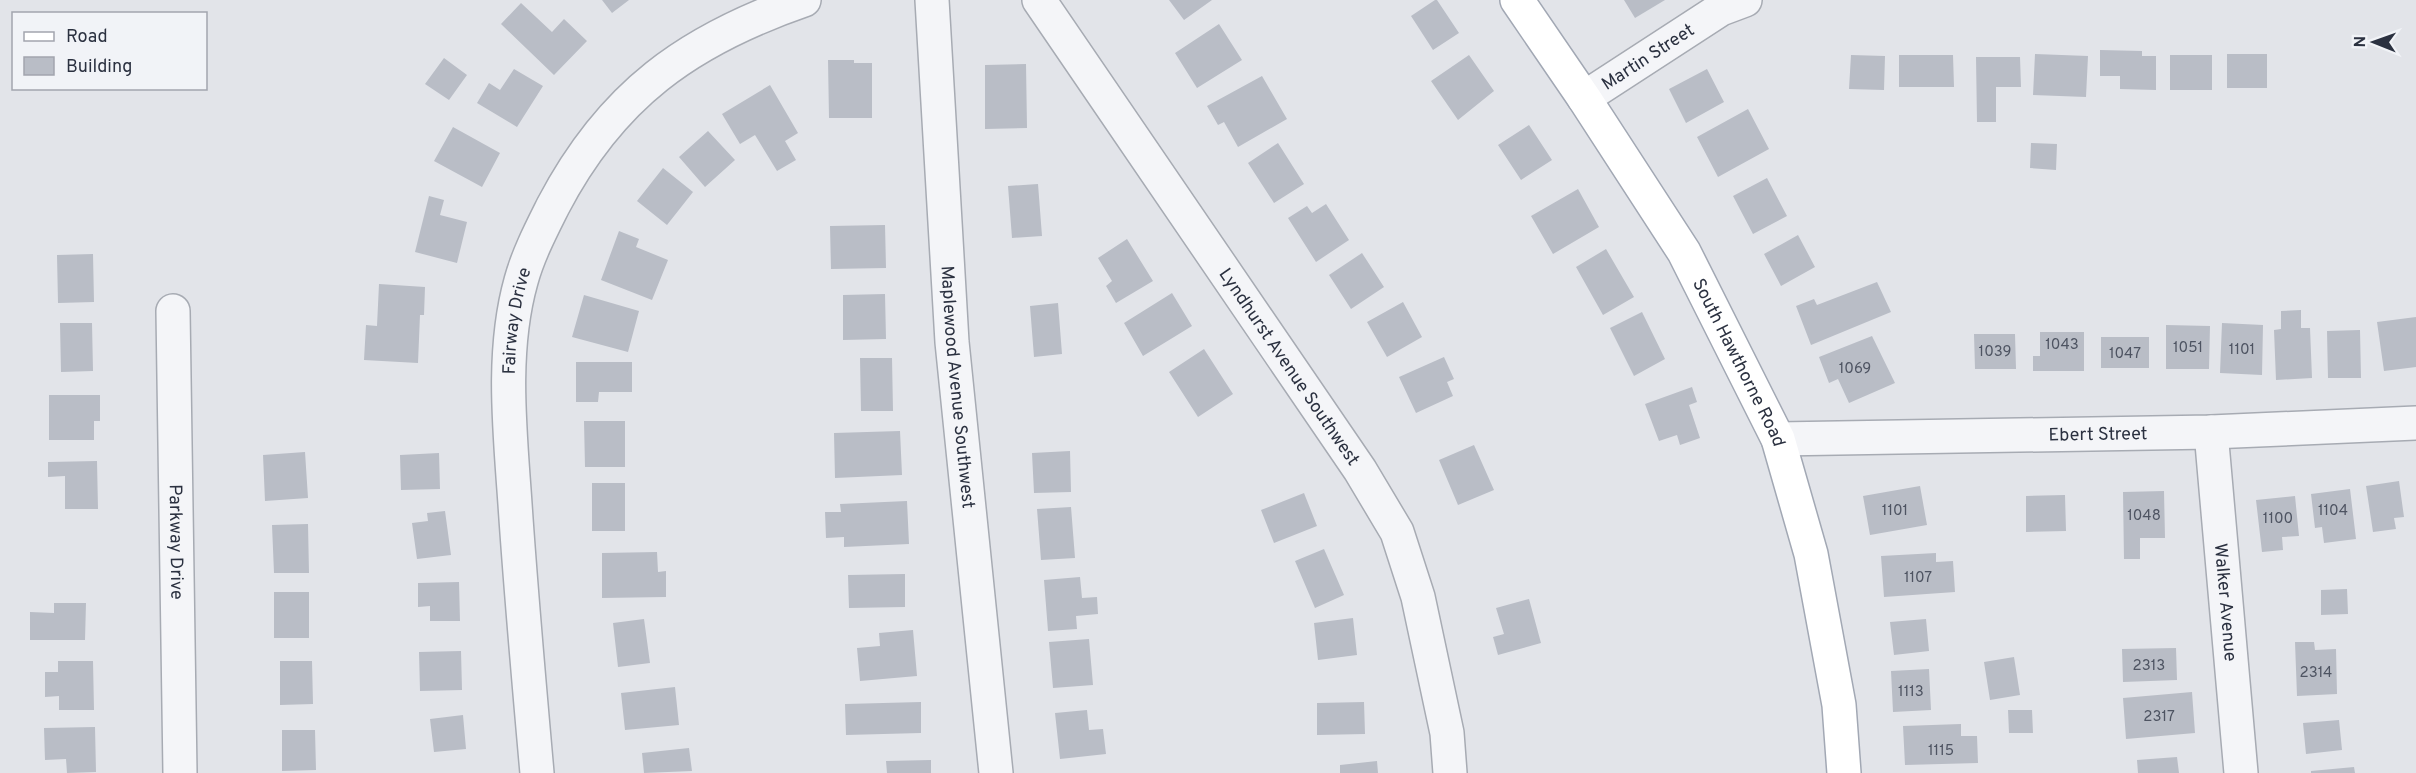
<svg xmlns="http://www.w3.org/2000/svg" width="2416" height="773" font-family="Overpass,sans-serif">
  <rect width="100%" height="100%" fill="#e2e4e9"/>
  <path fill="#b9bdc6" d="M 602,0 L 629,0 L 612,13 Z
    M 1169,0 L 1212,0 L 1184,20 Z
    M 1435,0 L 1437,0 L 1459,33 L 1433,50 L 1411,16 Z
    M 1624,0 L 1665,0 L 1635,18 Z
    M 521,3 L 552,32 L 564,19 L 587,41 L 554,75 L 501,24 Z
    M 1219,24 L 1242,60 L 1197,88 L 1175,53 Z
    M 2100,50 L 2142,51 L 2142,56 L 2156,56 L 2156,90 L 2120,89 L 2120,76 L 2100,76 Z
    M 2035,54 L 2088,56 L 2086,97 L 2033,95 Z
    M 2227,54 L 2267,54 L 2267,88 L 2227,88 Z
    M 1469,55 L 1494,91 L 1458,120 L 1431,81 Z
    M 1851,55 L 1885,56 L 1884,90 L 1849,89 Z
    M 1899,55 L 1953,55 L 1954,87 L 1899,87 Z
    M 2170,55 L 2212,55 L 2212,90 L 2170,90 Z
    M 1976,57 L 2020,57 L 2021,87 L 1996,87 L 1996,122 L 1977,122 Z
    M 444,58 L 467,75 L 449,100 L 425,84 Z
    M 828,60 L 854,60 L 854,63 L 872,63 L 872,118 L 829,118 Z
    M 1026,64 L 1027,128 L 985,129 L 985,65 Z
    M 514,69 L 543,86 L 517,127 L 477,103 L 489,83 L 500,90 Z
    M 1707,69 L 1724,102 L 1686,123 L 1669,89 Z
    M 1262,76 L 1287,119 L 1238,147 L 1224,122 L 1218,125 L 1207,106 Z
    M 770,85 L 798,133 L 785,141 L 796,160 L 777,171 L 755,135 L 740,144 L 722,114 Z
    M 1748,109 L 1769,149 L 1718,177 L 1697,137 Z
    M 1529,125 L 1552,160 L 1521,180 L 1498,145 Z
    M 453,127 L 500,153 L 482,187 L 434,161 Z
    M 708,131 L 735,160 L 705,187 L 679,157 Z
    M 1278,143 L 1304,184 L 1274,203 L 1248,163 Z
    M 2031,143 L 2057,144 L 2056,170 L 2030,168 Z
    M 663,168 L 693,192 L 667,225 L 637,201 Z
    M 1767,178 L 1787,216 L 1753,234 L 1733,196 Z
    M 1038,184 L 1042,236 L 1012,238 L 1008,186 Z
    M 1578,189 L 1599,227 L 1553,254 L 1531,216 Z
    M 429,196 L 444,200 L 440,215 L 467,222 L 457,263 L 415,252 Z
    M 1326,204 L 1349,240 L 1316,262 L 1288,218 L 1307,206 L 1312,213 Z
    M 885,225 L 886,268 L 831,269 L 830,226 Z
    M 619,231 L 639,239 L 636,247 L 668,260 L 652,300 L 601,280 Z
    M 1798,235 L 1815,267 L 1781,286 L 1764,254 Z
    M 1127,239 L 1153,281 L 1116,303 L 1106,286 L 1112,281 L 1098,258 Z
    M 1606,249 L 1634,297 L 1603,315 L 1576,267 Z
    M 1362,253 L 1384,287 L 1351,309 L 1329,275 Z
    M 93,254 L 94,302 L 58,303 L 57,255 Z
    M 1877,282 L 1891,312 L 1811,345 L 1796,306 L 1814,299 L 1817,305 Z
    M 379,284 L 425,287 L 424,315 L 420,315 L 418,363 L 364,360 L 366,325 L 377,326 Z
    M 1172,293 L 1192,326 L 1143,356 L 1124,323 Z
    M 885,294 L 886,339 L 843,340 L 843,295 Z
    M 584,295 L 639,311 L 628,352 L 572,337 Z
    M 1403,302 L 1422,337 L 1387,357 L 1367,322 Z
    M 1058,303 L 1062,354 L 1034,357 L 1030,306 Z
    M 2301,310 L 2301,328 L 2310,328 L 2312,378 L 2276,380 L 2274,330 L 2281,329 L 2281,311 Z
    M 1642,312 L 1665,359 L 1634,376 L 1610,328 Z
    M 2416,317 L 2416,367 L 2384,371 L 2377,322 Z
    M 60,323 L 92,323 L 93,371 L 61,372 Z
    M 2222,323 L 2263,325 L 2262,375 L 2220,373 Z
    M 2166,325 L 2210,326 L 2209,369 L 2166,369 Z
    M 2360,330 L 2361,378 L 2328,378 L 2327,331 Z
    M 2040,332 L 2084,332 L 2084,371 L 2033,371 L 2033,356 L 2040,356 Z
    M 1974,334 L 2015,334 L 2016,369 L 1975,369 Z
    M 1872,336 L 1895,383 L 1849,403 L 1838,379 L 1829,383 L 1819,357 Z
    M 2101,337 L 2149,337 L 2149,368 L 2101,368 Z
    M 1204,349 L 1233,394 L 1198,417 L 1169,372 Z
    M 1444,357 L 1454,379 L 1447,382 L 1453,396 L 1416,413 L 1399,377 Z
    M 860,358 L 892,358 L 893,411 L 861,411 Z
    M 576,362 L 632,362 L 632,392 L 599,392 L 598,402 L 576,402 Z
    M 1692,387 L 1697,402 L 1689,405 L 1700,438 L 1680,445 L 1677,435 L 1659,441 L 1645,404 Z
    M 49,395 L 100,395 L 100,421 L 94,421 L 94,440 L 49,440 Z
    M 584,421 L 625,421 L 625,467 L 585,467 Z
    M 900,431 L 902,475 L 835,478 L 834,433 Z
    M 1474,445 L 1494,490 L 1458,505 L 1439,460 Z
    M 1070,451 L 1071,492 L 1034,493 L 1032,453 Z
    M 305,452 L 308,498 L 265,501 L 263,455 Z
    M 439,453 L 440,489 L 401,490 L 400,455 Z
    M 97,461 L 98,509 L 65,509 L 65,476 L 48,477 L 48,462 Z
    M 2399,481 L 2404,517 L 2394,518 L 2396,529 L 2373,532 L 2366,486 Z
    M 592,483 L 625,483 L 625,531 L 592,531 Z
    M 1920,486 L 1927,525 L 1870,535 L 1863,496 Z
    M 2350,489 L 2356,539 L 2324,543 L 2322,527 L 2315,528 L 2311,494 Z
    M 2164,491 L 2165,538 L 2140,538 L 2140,559 L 2124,559 L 2123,492 Z
    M 1304,493 L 1317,526 L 1274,543 L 1261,510 Z
    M 2065,495 L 2066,531 L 2026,532 L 2026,496 Z
    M 2295,496 L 2299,536 L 2282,537 L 2283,550 L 2262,552 L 2256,500 Z
    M 907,501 L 909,544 L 844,547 L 844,537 L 826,538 L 825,512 L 841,512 L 840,504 Z
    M 1071,507 L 1075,558 L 1041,560 L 1037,509 Z
    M 445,511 L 451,555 L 417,559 L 412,523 L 428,521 L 427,513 Z
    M 308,524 L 309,573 L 274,573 L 272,525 Z
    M 1324,549 L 1344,595 L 1315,608 L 1295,561 Z
    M 657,552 L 658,572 L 666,571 L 666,597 L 602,598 L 602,553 Z
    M 1936,553 L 1936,562 L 1953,561 L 1955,592 L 1884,597 L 1881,556 Z
    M 905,574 L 905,607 L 849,608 L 848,575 Z
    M 1080,577 L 1082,598 L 1097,597 L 1098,614 L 1076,616 L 1077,629 L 1048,631 L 1044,580 Z
    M 459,582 L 460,621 L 430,621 L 430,606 L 418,607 L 418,583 Z
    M 2347,589 L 2348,614 L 2321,615 L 2321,590 Z
    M 274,592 L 309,592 L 309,638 L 274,638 Z
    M 1529,599 L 1541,643 L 1498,655 L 1493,637 L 1504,634 L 1496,608 Z
    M 54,603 L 86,603 L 85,640 L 30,640 L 30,612 L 54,613 Z
    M 1353,618 L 1357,655 L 1318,660 L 1314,623 Z
    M 644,619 L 650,663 L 618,667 L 613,623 Z
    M 1926,619 L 1929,651 L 1894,655 L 1890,622 Z
    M 913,630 L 917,676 L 860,681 L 857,648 L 880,646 L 879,633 Z
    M 1089,639 L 1093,685 L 1053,688 L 1049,642 Z
    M 2295,642 L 2314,642 L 2315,650 L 2336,649 L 2337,694 L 2297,696 Z
    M 2176,648 L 2177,680 L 2123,682 L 2122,649 Z
    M 461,651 L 462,690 L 420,691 L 419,652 Z
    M 2014,657 L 2020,695 L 1990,700 L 1984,662 Z
    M 58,661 L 93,661 L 94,710 L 59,710 L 59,696 L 45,697 L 45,672 L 58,672 Z
    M 280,661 L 312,661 L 313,704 L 280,705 Z
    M 1929,669 L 1931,710 L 1893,712 L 1891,671 Z
    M 675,687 L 679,725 L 625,730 L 621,693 Z
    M 2192,692 L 2195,733 L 2126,739 L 2123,698 Z
    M 921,702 L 921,733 L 846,735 L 845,704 Z
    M 1364,702 L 1365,734 L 1317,735 L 1317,703 Z
    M 1087,710 L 1089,730 L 1103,729 L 1106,754 L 1060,759 L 1055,713 Z
    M 2008,710 L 2032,710 L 2033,733 L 2009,733 Z
    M 463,715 L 466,749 L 434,752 L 430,719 Z
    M 2339,720 L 2342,750 L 2306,754 L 2303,723 Z
    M 1961,724 L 1961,736 L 1977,736 L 1978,763 L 1905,765 L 1903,726 Z
    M 95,727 L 96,772 L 67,773 L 66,759 L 45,760 L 44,728 Z
    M 282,730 L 315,730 L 316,770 L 282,771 Z
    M 689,748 L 692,771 L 644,773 L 642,753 Z
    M 2177,757 L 2179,773 L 2138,773 L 2137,760 Z
    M 931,760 L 931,773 L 887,773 L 886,761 Z
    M 1377,761 L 1378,773 L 1340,773 L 1340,765 Z
    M 2354,767 L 2355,773 L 2311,773 L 2311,771 Z"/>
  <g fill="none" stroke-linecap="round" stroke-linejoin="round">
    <g stroke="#a7abb3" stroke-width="36">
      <g id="minor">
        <path id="s1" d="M 932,0 L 952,342 L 996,773"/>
        <path id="s2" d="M 1039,0 L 1360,470 L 1397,532 L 1418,597 L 1447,733 L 1450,773"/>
        <path id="s3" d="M 1584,98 L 1721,9 L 1745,0"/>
        <path id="s4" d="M 173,311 L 180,773"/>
        <path id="s5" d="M 2211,432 L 2241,773"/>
        <path id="s6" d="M 1778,439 L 2211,432 L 2416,423"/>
        <path id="s7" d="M 537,773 C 529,683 521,594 515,504 C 510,431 501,352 521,281 C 528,255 541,230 553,206 C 611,95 688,40 804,0"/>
      </g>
    </g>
    <g stroke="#a2a8b4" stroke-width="36">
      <g id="major">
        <path id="s8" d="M 1517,0 L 1584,98 L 1684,252 L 1778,439 L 1811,554 L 1839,705 L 1844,773"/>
      </g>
    </g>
    <use href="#minor" stroke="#f4f5f8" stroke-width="33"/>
    <use href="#major" stroke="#fff" stroke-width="33"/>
  </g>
  <g text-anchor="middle" stroke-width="6" stroke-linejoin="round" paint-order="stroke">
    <g font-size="15" fill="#4e5462">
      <text x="2062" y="349">1043</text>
      <text x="2188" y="352">1051</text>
      <text x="2242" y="354">1101</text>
      <text x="1995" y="356">1039</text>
      <text x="2125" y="358">1047</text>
      <text x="1855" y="373">1069</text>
      <text x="1895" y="515">1101</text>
      <text x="2333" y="515">1104</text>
      <text x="2144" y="520">1048</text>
      <text x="2278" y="523">1100</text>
      <text x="1918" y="582">1107</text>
      <text x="2149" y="670">2313</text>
      <text x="2316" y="677">2314</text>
      <text x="1911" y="696">1113</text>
      <text x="2159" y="721">2317</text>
      <text x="1941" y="755">1115</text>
    </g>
    <g font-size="18" fill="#2b3140" stroke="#f1f3f7">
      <text dy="6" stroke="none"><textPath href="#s3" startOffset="76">Martin Street</textPath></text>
      <text dy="6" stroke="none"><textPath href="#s7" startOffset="454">Fairway Drive</textPath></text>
      <text dy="6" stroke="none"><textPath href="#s8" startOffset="426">South Hawthorne Road</textPath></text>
      <text dy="6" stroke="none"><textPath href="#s2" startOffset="444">Lyndhurst Avenue Southwest</textPath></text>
      <text dy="6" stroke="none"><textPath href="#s1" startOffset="388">Maplewood Avenue Southwest</textPath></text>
      <text dy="6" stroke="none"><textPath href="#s6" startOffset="320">Ebert Street</textPath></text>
      <text dy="6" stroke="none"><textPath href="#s4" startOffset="231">Parkway Drive</textPath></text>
      <text dy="6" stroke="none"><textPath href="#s5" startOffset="171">Walker Avenue</textPath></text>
    </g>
  </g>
  <rect x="12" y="12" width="195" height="78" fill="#f1f3f7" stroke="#a2a5ae" stroke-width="1.5"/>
  <rect x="24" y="32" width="30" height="9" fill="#ffffff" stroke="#a2a5ae" stroke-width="1.5"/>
  <text x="66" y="42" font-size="18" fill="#2b3140">Road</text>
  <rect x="24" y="57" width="30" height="18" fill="#b9bdc6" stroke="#a2a5ae" stroke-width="1.5"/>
  <text x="66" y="72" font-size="18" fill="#2b3140">Building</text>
  <g transform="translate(2374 42) rotate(271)" stroke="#f1f3f7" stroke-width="4.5" paint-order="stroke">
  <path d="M0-4.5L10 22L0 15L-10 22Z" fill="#2b3140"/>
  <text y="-9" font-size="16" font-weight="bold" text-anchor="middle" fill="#2b3140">N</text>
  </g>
</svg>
